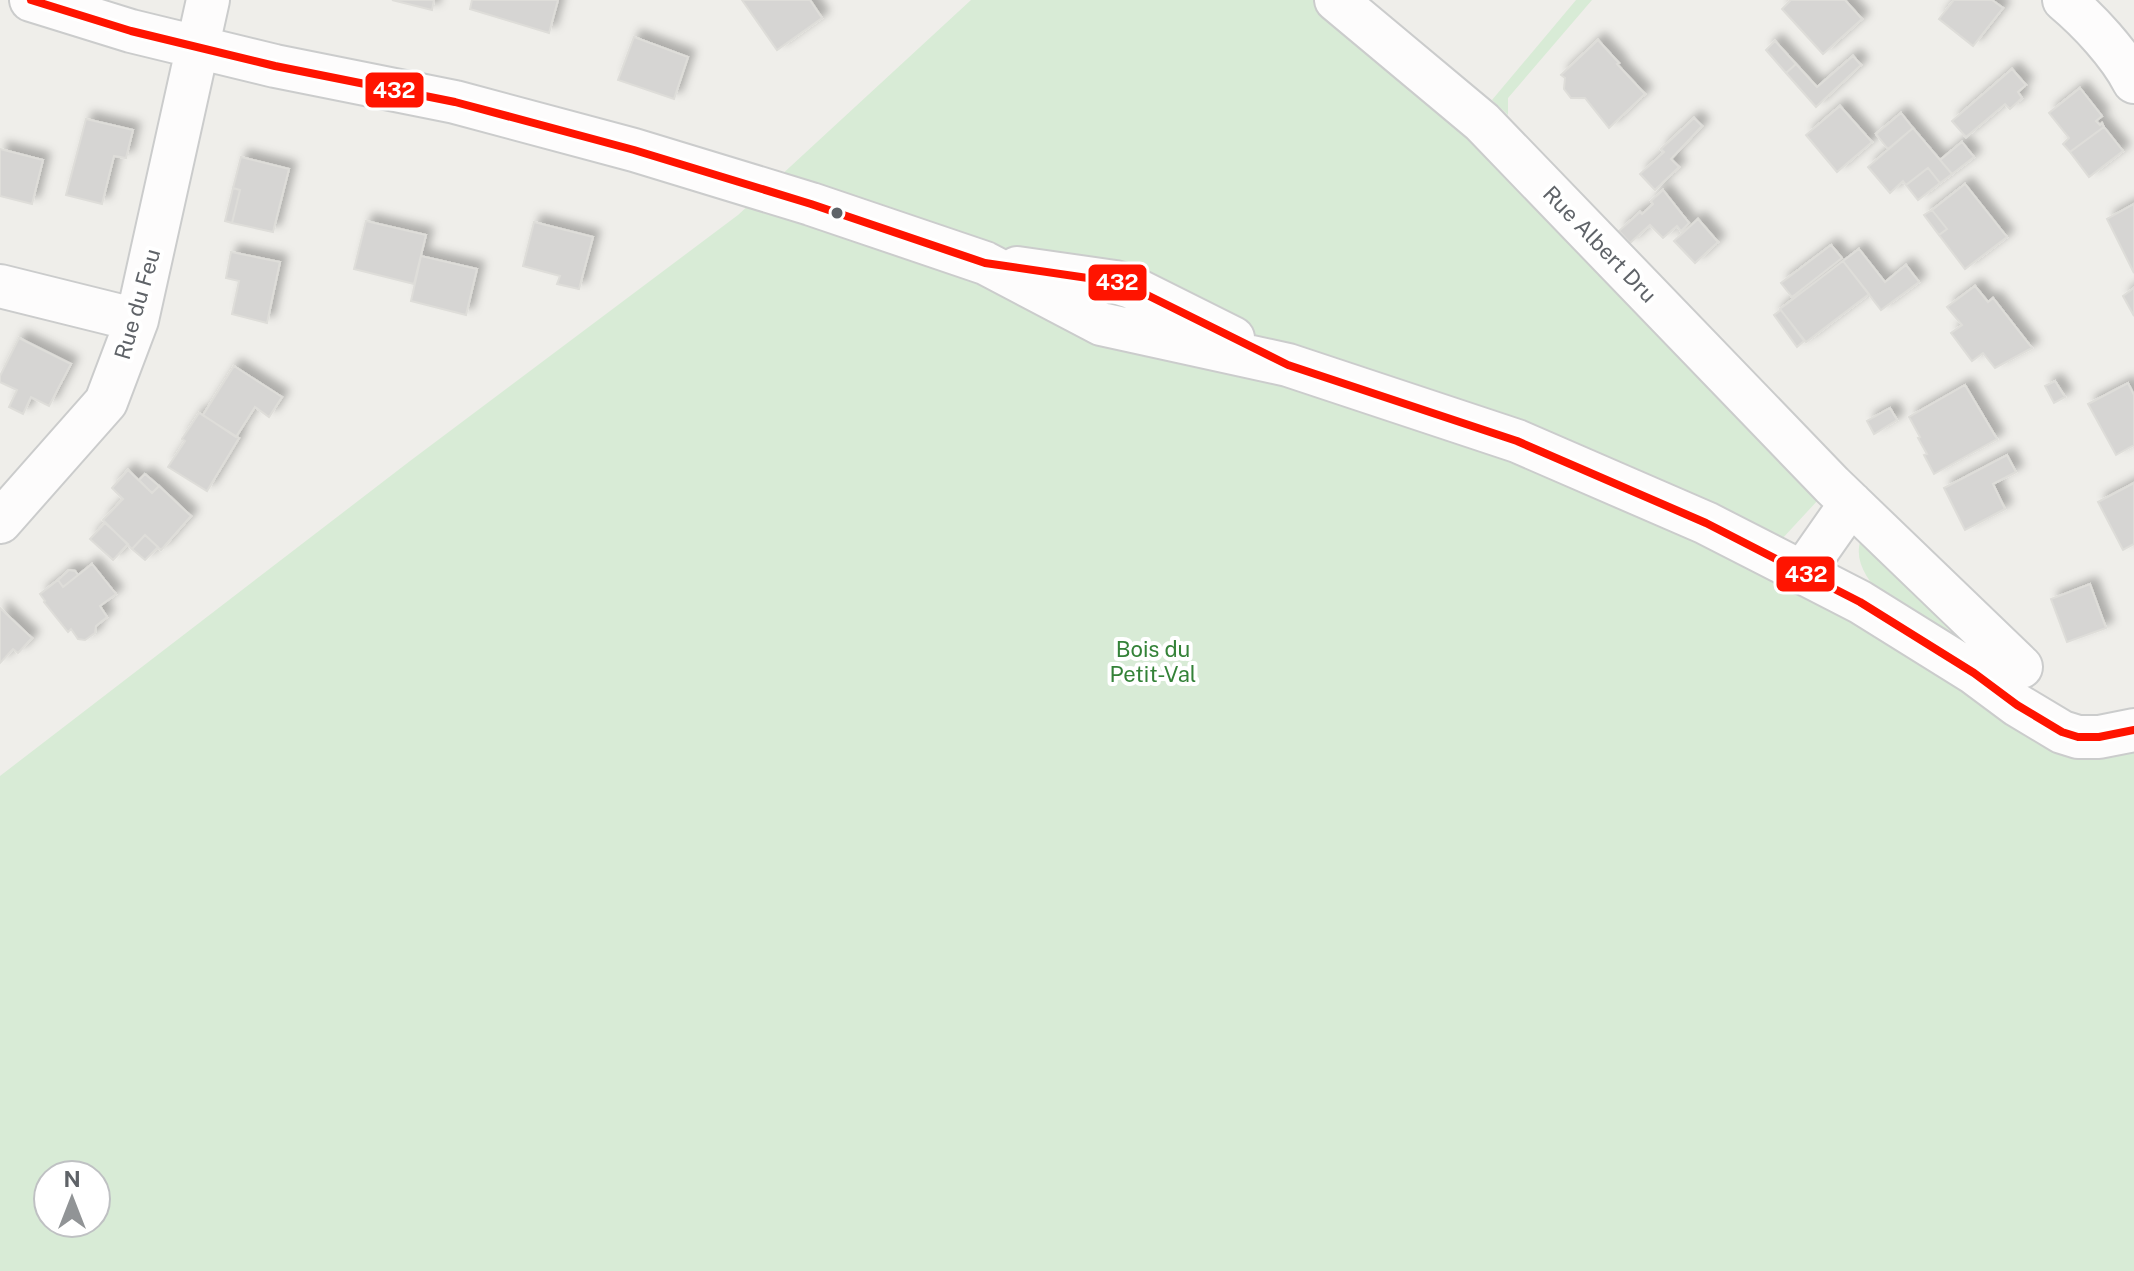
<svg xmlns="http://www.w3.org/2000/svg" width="2134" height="1271" font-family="'Public Sans',sans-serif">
  <defs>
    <filter id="shadow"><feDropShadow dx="7" dy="-7" stdDeviation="4" flood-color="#0004"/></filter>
  </defs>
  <rect width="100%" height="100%" fill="#efeeea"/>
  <path fill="#d8ebd6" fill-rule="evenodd" d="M 971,0 L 1336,0 L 1832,485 L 1767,555 L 2017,705 L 2134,730 L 2134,1271 L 0,1271 L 0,776 L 410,461 L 738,215 ZM 48,1175 L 96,1175 L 96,1223 L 48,1223 Z
    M 1576,0 L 1592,0 L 1508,98 L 1508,115 L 1492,100 Z
    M 1861,539 L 1952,633 L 1954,630 L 2016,676 L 1882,596 C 1868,580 1853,561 1861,539 Z"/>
  <path fill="#d6d5d3" stroke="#deddd9" stroke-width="2" filter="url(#shadow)" d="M 392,0 L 434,0 L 432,10 Z
    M 472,0 L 558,0 L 549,33 L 470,9 Z
    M 742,0 L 810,0 L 822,18 L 777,50 Z
    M 1791,0 L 1845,0 L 1862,19 L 1823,54 L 1782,9 Z
    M 1954,0 L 1992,0 L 2003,8 L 1973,46 L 1939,19 Z
    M 634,37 L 688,57 L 674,99 L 618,80 Z
    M 1598,40 L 1619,63 L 1617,64 L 1645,94 L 1609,128 L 1585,98 L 1571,98 L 1564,89 L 1565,78 L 1561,75 Z
    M 1775,41 L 1796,64 L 1786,73 L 1766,50 Z
    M 1853,56 L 1861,65 L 1816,107 L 1786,73 L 1796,64 L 1817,87 Z
    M 2012,69 L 2026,85 L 2018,92 L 2022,98 L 2010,109 L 2005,104 L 1966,137 L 1952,121 Z
    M 2080,88 L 2102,116 L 2096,121 L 2100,125 L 2102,123 L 2104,127 L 2070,152 L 2063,144 L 2069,138 L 2049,113 Z
    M 1840,106 L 1872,142 L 1837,172 L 1806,135 Z
    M 1901,113 L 1913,128 L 1888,149 L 1876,134 Z
    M 1694,118 L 1702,126 L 1671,159 L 1679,167 L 1655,190 L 1640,174 L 1664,152 L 1661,149 Z
    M 86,119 L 133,130 L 126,158 L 114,156 L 102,204 L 66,195 Z
    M 2104,127 L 2123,151 L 2089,177 L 2070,152 Z
    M 1913,128 L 1952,174 L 1940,183 L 1928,168 L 1906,185 L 1903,181 L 1890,193 L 1868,167 Z
    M 1962,142 L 1974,157 L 1952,174 L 1940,160 Z
    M 0,149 L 43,160 L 32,204 L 0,196 Z
    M 241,157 L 289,169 L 273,232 L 232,223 L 240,190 L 233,188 Z
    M 1928,168 L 1940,183 L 1918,200 L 1906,185 Z
    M 1965,184 L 2007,237 L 1965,269 L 1939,235 L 1947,229 L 1932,210 Z
    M 233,188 L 240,190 L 232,223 L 225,221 Z
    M 1663,190 L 1689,223 L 1681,231 L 1677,226 L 1663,238 L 1650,225 L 1630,243 L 1619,231 L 1640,212 L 1642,214 L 1653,204 L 1651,201 Z
    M 2134,204 L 2134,273 L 2107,219 Z
    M 1932,210 L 1947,229 L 1939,235 L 1924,215 Z
    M 1698,219 L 1718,242 L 1695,263 L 1674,241 Z
    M 366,221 L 426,235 L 414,284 L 354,269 Z
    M 534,222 L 593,237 L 579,289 L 557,284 L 560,276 L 523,266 Z
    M 1831,245 L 1842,258 L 1792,297 L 1781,283 Z
    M 1859,249 L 1885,282 L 1906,265 L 1919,282 L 1881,310 L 1843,261 Z
    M 231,252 L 280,262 L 267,323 L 232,314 L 239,281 L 226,278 Z
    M 421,256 L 477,269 L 466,315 L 411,301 Z
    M 1843,261 L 1869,294 L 1806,342 L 1780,309 Z
    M 1975,286 L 1988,302 L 1993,298 L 2032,348 L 1995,368 L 1983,353 L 1972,361 L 1951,333 L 1962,325 L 1947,307 Z
    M 2134,288 L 2134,316 L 2123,296 Z
    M 1781,310 L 1804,341 L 1797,347 L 1774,315 Z
    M 19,338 L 71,364 L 49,406 L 31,397 L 23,414 L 9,407 L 17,390 L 0,382 L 0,376 Z
    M 234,366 L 282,397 L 269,417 L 255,407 L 236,437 L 203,415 Z
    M 2055,381 L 2065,397 L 2054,403 L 2045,386 Z
    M 2128,383 L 2134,395 L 2134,445 L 2116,455 L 2088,404 Z
    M 1965,385 L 1997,439 L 1934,474 L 1924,455 L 1927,454 L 1918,438 L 1920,437 L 1909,417 Z
    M 1890,408 L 1897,420 L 1874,434 L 1867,421 Z
    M 199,413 L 239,438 L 207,491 L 168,467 L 185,441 L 182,439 Z
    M 2007,455 L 2016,472 L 1993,484 L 2005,509 L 1965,530 L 1944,488 Z
    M 128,470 L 152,493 L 159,486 L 191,516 L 161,550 L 145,535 L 132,549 L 103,520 L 123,499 L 112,488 Z
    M 145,474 L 159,486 L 152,493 L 139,480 Z
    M 2134,483 L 2134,544 L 2123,550 L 2098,502 Z
    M 105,523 L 128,544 L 113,560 L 90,539 Z
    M 145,535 L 158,547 L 145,560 L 132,549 Z
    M 92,564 L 116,594 L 100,606 L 107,617 L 96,626 L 95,633 L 85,640 L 78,639 L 71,629 L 68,632 L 44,602 L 45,601 L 40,594 L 58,580 L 63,587 Z
    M 69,570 L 75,571 L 78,575 L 63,587 L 58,580 Z
    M 2090,584 L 2106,628 L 2067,642 L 2051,599 Z
    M 0,608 L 32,638 L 18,653 L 13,649 L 0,663 Z"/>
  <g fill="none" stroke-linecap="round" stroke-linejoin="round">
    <g stroke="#cbcccc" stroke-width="46">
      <path id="minor" d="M 31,0 L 131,31 L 275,66 L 455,102 L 634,150 L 811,204 L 985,263 L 1101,324 L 1288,365 L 1517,441 L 1706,523 L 1860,602 L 1974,673 L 2017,705 L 2062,732 L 2078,737 L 2099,737 L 2134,730
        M 1336,0 L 1482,122 L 1832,485 L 2021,667
        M 2064,0 C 2089,21 2119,53 2134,82
        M 1017,268 L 1115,282 L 1131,287 L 1233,338
        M 0,286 L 137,320
        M 0,522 L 106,402 L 137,320 L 208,0
        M 1802,573 L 1851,503"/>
    </g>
    <use href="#minor" stroke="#fdfcfc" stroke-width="42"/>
    <g stroke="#fff" stroke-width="14">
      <path id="bus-1" d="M 31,0 L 131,31 L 275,66 L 455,102 L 634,150 L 811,204 L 985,263 L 1115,282 L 1131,287 L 1288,365 L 1517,441 L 1706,523 L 1860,602 L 1974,673 L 2017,705 L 2062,732 L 2078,737 L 2099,737 L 2134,730"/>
    </g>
    <use href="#bus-1" stroke="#ff1400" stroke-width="8"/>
  </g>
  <circle fill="#5f6368" stroke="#fff" stroke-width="3" cx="837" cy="213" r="7"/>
  <g text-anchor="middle" stroke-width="8" stroke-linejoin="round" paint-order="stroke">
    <g font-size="22" fill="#5f6368" stroke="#fff">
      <text transform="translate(1600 244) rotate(46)" y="8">Rue Albert Dru</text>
      <text transform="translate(137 304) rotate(-74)" y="8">Rue du Feu</text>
    </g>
    <g font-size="22" fill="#348238" stroke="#fff">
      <text x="1153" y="657">Bois du<tspan x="1153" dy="25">Petit-Val</tspan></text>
    </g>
  </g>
  <g stroke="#fff" stroke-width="3">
    <rect x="364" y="71" width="61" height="38" rx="8" fill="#ff1400"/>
    <rect x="1087" y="263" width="61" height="39" rx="8" fill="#ff1400"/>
    <rect x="1775" y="555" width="61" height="38" rx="8" fill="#ff1400"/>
  </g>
  <g font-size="22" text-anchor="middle" font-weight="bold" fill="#fff">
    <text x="394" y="98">432</text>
    <text x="1117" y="290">432</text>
    <text x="1806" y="582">432</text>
  </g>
  <g transform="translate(72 1199)"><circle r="38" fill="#ffffff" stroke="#bfc1c3" stroke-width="2"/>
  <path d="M0-6L14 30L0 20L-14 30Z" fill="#919496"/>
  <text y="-12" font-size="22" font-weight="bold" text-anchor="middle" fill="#5f6368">N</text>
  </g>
</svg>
